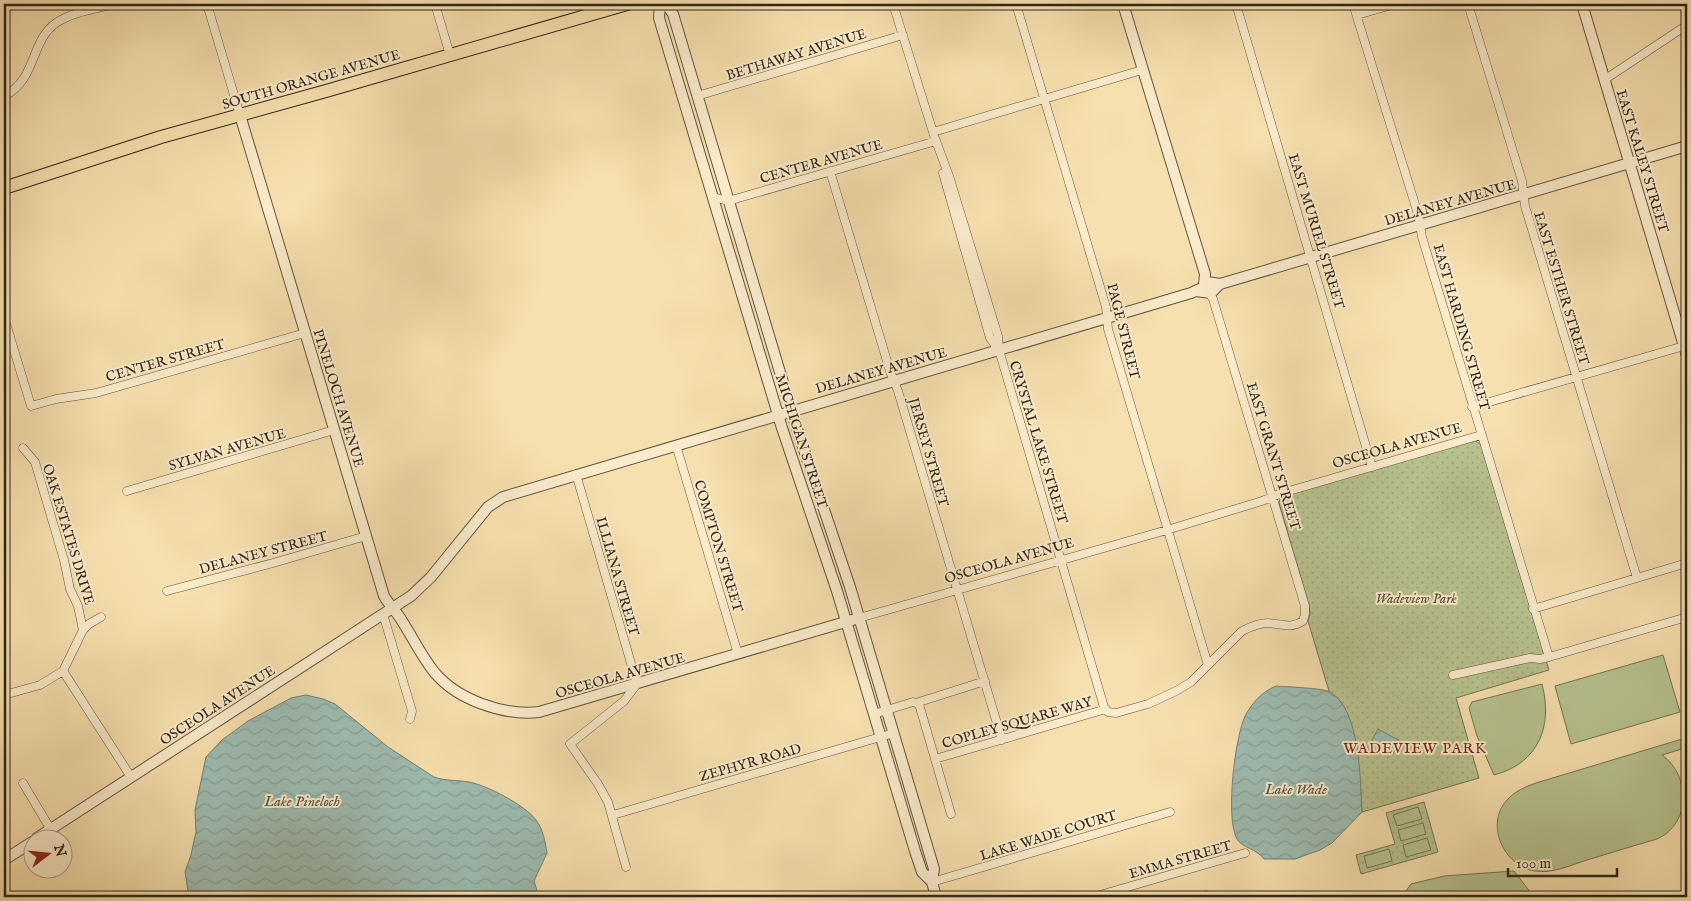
<svg xmlns="http://www.w3.org/2000/svg" width="1691" height="901" font-family="'IM FELL English',serif">
  <defs>
    <pattern id="park-dots" width="8" height="8" patternUnits="userSpaceOnUse" patternTransform="scale(1.25)"><rect width="8" height="8" fill="#b7c38f"/><path d="M2 2h.1M6 6h.1" fill="none" stroke="#9ea77b" stroke-width="1.8" stroke-linecap="round"/></pattern>
    <pattern id="water-waves" width="16" height="10" patternUnits="userSpaceOnUse" patternTransform="scale(1.25)"><rect width="16" height="10" fill="#9ebcb1"/><path d="M0 5q4-4 8 0t8 0" fill="none" stroke="#88a198"/></pattern>
  </defs>
  <rect width="100%" height="100%" fill="#f7e0af"/>
  <filter id="stains"><feTurbulence type="fractalNoise" baseFrequency=".004" numOctaves="4"/><feColorMatrix values="0 0 0 0 .2 0 0 0 0 .09 0 0 0 0 .02 0 0 0 .5 -.17"/></filter>
  <radialGradient id="worn" r=".72"><stop offset=".6" stop-color="#630" stop-opacity="0"/><stop offset="1" stop-color="#630" stop-opacity=".3"/></radialGradient>
  <path fill="url(#park-dots)" stroke="#737454" d="M 1471,440 L 1476,441 L 1481,445 L 1549,670 L 1456,698 L 1479,778 L 1362,812 L 1359,771 L 1338,699 L 1329,691 L 1308,621 L 1310,614 L 1309,605 L 1279,503 L 1280,499 L 1284,496 Z
    M 1424,802 L 1438,852 L 1361,874 L 1356,855 L 1395,844 L 1386,813 Z"/>
  <path fill="#b7c38f" stroke="#737454" d="M 1663,655 L 1680,712 L 1571,744 L 1555,686 Z
    M 1542,684 C 1553,726 1539,763 1494,775 L 1477,736 L 1469,708 L 1472,702 Z
    M 1682,739 L 1685,748 L 1662,755 C 1691,776 1691,824 1657,839 C 1633,846 1610,853 1587,860 C 1571,865 1552,874 1535,871 C 1505,867 1484,825 1507,800 C 1515,791 1525,787 1536,783 Z
    M 1418,807 L 1422,819 L 1397,826 L 1393,815 Z
    M 1423,823 L 1426,834 L 1401,841 L 1398,830 Z
    M 1427,838 L 1431,850 L 1406,857 L 1403,845 Z
    M 1389,849 L 1392,861 L 1367,868 L 1364,856 Z
    M 1514,871 L 1534,897 L 1408,897 L 1406,891 L 1411,884 L 1444,876 Z
    M 1205,891 L 1213,892 L 1223,897 L 1205,896 L 1179,897 Z"/>
  <path fill="url(#water-waves)" stroke="#728075" d="M 1276,686 C 1287,687 1323,688 1330,692 C 1361,710 1360,781 1362,812 L 1332,843 L 1320,850 L 1295,859 L 1264,859 C 1256,848 1242,848 1237,839 C 1225,818 1235,735 1246,714 C 1254,701 1262,692 1276,686 Z
    M 306,695 L 323,699 L 335,704 L 388,747 L 434,777 C 445,781 457,780 469,782 C 486,785 525,805 536,820 C 543,829 545,841 547,853 L 534,881 L 539,897 L 189,897 L 185,872 L 191,855 L 196,832 L 195,810 L 206,757 L 222,740 L 248,721 L 291,698 Z
    M 1378,729 L 1400,741 L 1393,754 L 1371,742 Z"/>
  <g fill="none" stroke-linecap="round" stroke-linejoin="round">
    <g stroke="#61543f" stroke-width="9">
      <path id="minor" d="M 207,4 L 240,115
        M 435,4 L 450,55
        M 893,4 L 937,145
        M 1016,4 L 1106,307 L 1108,329 L 1208,665
        M 1236,4 L 1372,467
        M 1353,4 L 1418,214 L 1422,237 L 1549,657
        M 1468,4 L 1522,181 L 1525,206 L 1637,578
        M 1357,15 L 1395,4
        M 1604,80 L 1687,25
        M 4,96 C 37,80 30,41 56,23 C 72,12 96,9 115,4
        M 697,96 L 903,35
        M 933,132 L 1142,70
        M 936,141 L 949,176 L 998,336 L 999,350 L 1104,707 L 1108,712 L 1116,713 L 1148,704 L 1176,691 L 1191,682 L 1242,631 C 1250,627 1259,623 1268,623 C 1282,624 1291,629 1303,621 L 1305,614 L 1305,606 L 1213,299 L 1209,293
        M 830,171 L 890,371 L 898,391 L 1002,740
        M 943,173 L 990,338 L 999,350
        M 713,197 L 728,201 L 936,141
        M 4,317 L 31,406 L 56,399 L 96,393 L 305,333
        M 1472,407 L 1684,346
        M 676,445 L 738,654
        M 23,448 L 35,462 L 64,560 L 70,589 L 78,606 L 83,630
        M 576,474 L 637,684 L 624,701 L 570,744 L 598,784 L 608,802 L 626,867
        M 127,491 L 334,430
        M 167,591 L 273,563 L 366,536
        M 1533,609 L 1687,563
        M 383,614 L 412,711 L 410,719
        M 859,618 L 1167,530 L 1262,501 L 1282,493 L 1481,435
        M 63,671 L 131,777
        M 1453,675 L 1530,658 L 1540,659 L 1549,657 L 1687,617
        M 4,695 L 40,685 L 63,671 L 83,630 L 89,624 L 101,617
        M 916,703 L 985,681
        M 874,714 L 913,702 L 919,704 L 951,814
        M 935,759 L 1106,709
        M 23,783 L 51,830
        M 613,815 L 894,733
        M 932,882 L 1170,812
        M 1093,897 L 1245,853"/>
    </g>
    <g stroke="#61543f" stroke-width="12">
      <path id="tertiary" d="M 660,4 L 659,18 L 782,428 L 837,591 L 915,851 L 922,872 L 932,882
        M 666,4 L 673,14 L 796,426 L 850,587 L 934,869 L 932,882 L 936,897
        M 1123,4 L 1205,274 L 1204,285
        M 1582,4 L 1687,356
        M 240,115 L 384,596 C 389,605 397,612 402,621 C 413,638 422,657 435,673 C 458,700 504,716 539,712 L 859,618
        M 1196,291 L 1211,293 L 1220,284
        M 37,838 L 411,596 L 431,577 L 488,507 L 503,497 L 1191,293 L 1204,287 L 1207,282 L 1220,284 L 1687,146
        M 4,860 L 32,842"/>
    </g>
    <g stroke="#2f261a" stroke-width="14">
      <path id="primary" d="M 4,188 L 161,137 L 326,91 L 627,4"/>
    </g>
    <use href="#minor" stroke="#faebcb" stroke-width="8"/>
    <use href="#tertiary" stroke="#faebcb" stroke-width="10"/>
    <use href="#primary" stroke="#f7e0af" stroke-width="12"/>
  </g>
  <g text-anchor="middle" stroke-width="4" stroke-linejoin="round" paint-order="stroke">
    <g font-size="14" fill="#2f261a" stroke="#faebcb">
      <text transform="translate(796 54) rotate(-17)" y="5">BETHAWAY AVENUE</text>
      <text transform="translate(311 79) rotate(-16)" y="5">SOUTH ORANGE AVENUE</text>
      <text transform="translate(821 161) rotate(-16)" y="5">CENTER AVENUE</text>
      <text transform="translate(1643 161) rotate(73)" y="5">EAST KALEY STREET</text>
      <text transform="translate(1450 202) rotate(-16)" y="5">DELANEY AVENUE</text>
      <text transform="translate(1317 231) rotate(73)" y="5">EAST MURIEL STREET</text>
      <text transform="translate(1562 288) rotate(73)" y="5">EAST ESTHER STREET</text>
      <text transform="translate(1462 327) rotate(74)" y="5">EAST HARDING STREET</text>
      <text transform="translate(1124 331) rotate(76)" y="5">PAGE STREET</text>
      <text transform="translate(165 360) rotate(-16)" y="5">CENTER STREET</text>
      <text transform="translate(881 370) rotate(-16)" y="5">DELANEY AVENUE</text>
      <text transform="translate(339 398) rotate(73)" y="5">PINELOCH AVENUE</text>
      <text transform="translate(802 441) rotate(72)" y="5">MICHIGAN STREET</text>
      <text transform="translate(1039 442) rotate(73)" y="5">CRYSTAL LAKE STREET</text>
      <text transform="translate(1397 445) rotate(-16)" y="5">OSCEOLA AVENUE</text>
      <text transform="translate(227 449) rotate(-16)" y="5">SYLVAN AVENUE</text>
      <text transform="translate(929 452) rotate(74)" y="5">JERSEY STREET</text>
      <text transform="translate(1274 456) rotate(73)" y="5">EAST GRANT STREET</text>
      <text transform="translate(69 534) rotate(73)" y="5">OAK ESTATES DRIVE</text>
      <text transform="translate(719 546) rotate(73)" y="5">COMPTON STREET</text>
      <text transform="translate(263 552) rotate(-15)" y="5">DELANEY STREET</text>
      <text transform="translate(1009 560) rotate(-16)" y="5">OSCEOLA AVENUE</text>
      <text transform="translate(618 576) rotate(74)" y="5">ILLIANA STREET</text>
      <text transform="translate(620 675) rotate(-16)" y="5">OSCEOLA AVENUE</text>
      <text transform="translate(217 705) rotate(-33)" y="5">OSCEOLA AVENUE</text>
      <text transform="translate(1017 722) rotate(-16)" y="5">COPLEY SQUARE WAY</text>
      <text transform="translate(750 762) rotate(-16)" y="5">ZEPHYR ROAD</text>
      <text transform="translate(1048 835) rotate(-17)" y="5">LAKE WADE COURT</text>
      <text transform="translate(1180 859) rotate(-16)" y="5">EMMA STREET</text>
    </g>
    <g font-size="14" font-style="italic" fill="#514d37" stroke="#faebcb">
      <text x="1416" y="603">Wadeview Park</text>
    </g>
    <g font-size="15" letter-spacing="1" fill="#7a1f14" stroke="#faebcb">
      <text x="1415" y="753">WADEVIEW PARK</text>
    </g>
    <g font-size="15" font-style="italic" fill="#505347" stroke="#faebcb">
      <text x="1296" y="794">Lake Wade</text>
      <text x="302" y="806">Lake Pineloch</text>
    </g>
  </g>
  <rect width="1691" height="901" fill="none" stroke="#f7e0af" stroke-width="20"/>
  <rect x="5" y="5" width="1681" height="891" fill="none" stroke="#2f261a" stroke-width="2.5"/>
  <rect x="10" y="10" width="1671" height="881" fill="none" stroke="#2f261a"/>
  <g transform="translate(48 854) rotate(74)"><circle r="24" fill="#faebcb" stroke="#a99c84"/>
  <path d="M0-4L9 19L0 12L-9 19Z" fill="#8f2418"/>
  <text y="-8" font-size="14" font-weight="bold" text-anchor="middle" fill="#2f261a">N</text>
  </g>
  <path d="M1508 868v8h109v-8" fill="none" stroke="#2f261a" stroke-width="2.5"/>
  <text x="1516" y="868" font-size="15" fill="#2f261a" stroke="#faebcb" stroke-width="4" paint-order="stroke">100 m</text>
  <rect width="100%" height="100%" filter="url(#stains)"/>
  <rect width="100%" height="100%" fill="url(#worn)"/>
</svg>
